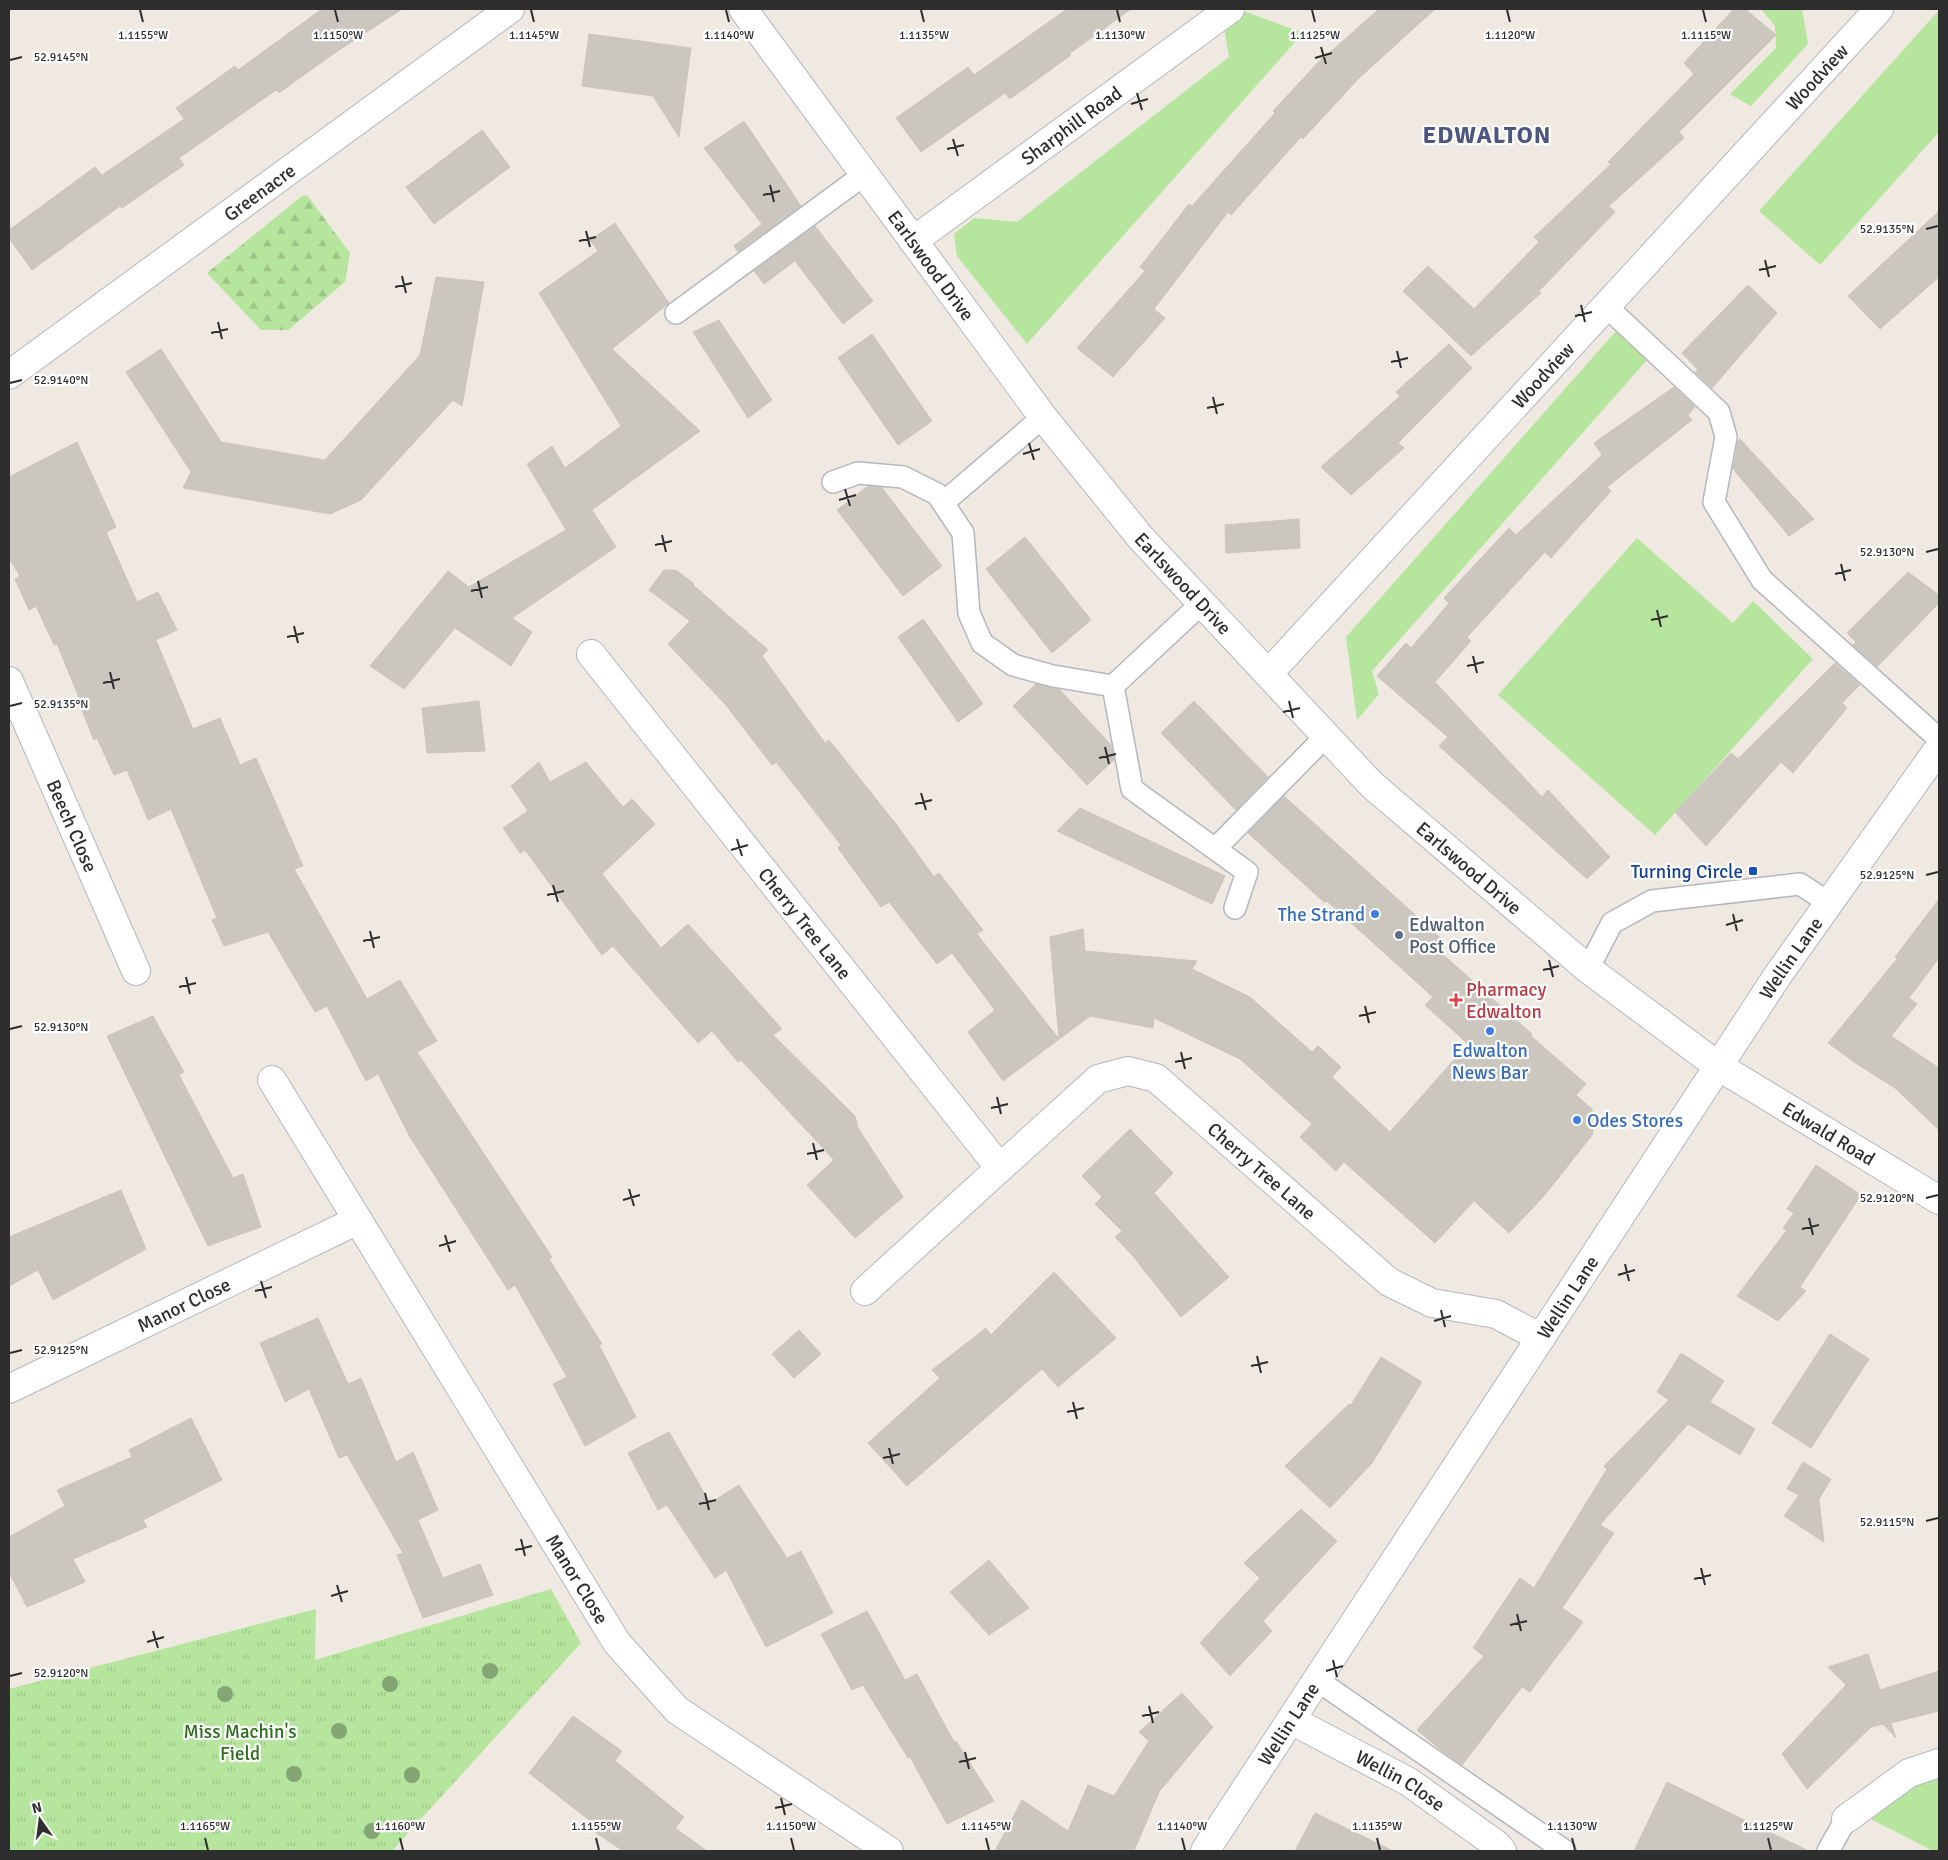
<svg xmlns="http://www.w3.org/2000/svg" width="1948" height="1860" font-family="Signika,sans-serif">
  <defs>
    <pattern id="forest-firs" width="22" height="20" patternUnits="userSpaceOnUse" patternTransform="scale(1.25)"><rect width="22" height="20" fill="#b6e59e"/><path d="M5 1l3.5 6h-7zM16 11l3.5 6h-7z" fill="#9dc588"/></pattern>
    <pattern id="park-tufts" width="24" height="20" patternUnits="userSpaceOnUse" patternTransform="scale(1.25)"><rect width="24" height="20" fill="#b6e59e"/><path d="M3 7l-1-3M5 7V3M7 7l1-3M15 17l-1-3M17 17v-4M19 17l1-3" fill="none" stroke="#9dc588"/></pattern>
  </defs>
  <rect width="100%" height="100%" fill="#efe9e1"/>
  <path fill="#b6e59e" d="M 1761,9 L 1802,9 L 1808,44 L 1751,106 L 1730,94 L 1776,48 L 1775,26 Z
    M 1939,10 L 1939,132 L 1820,265 L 1759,211 Z
    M 1246,12 L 1303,33 L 1027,344 L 957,256 L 954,234 L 974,218 L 1017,222 L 1229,57 L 1224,26 Z
    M 1616,331 L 1647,360 L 1372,671 L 1379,694 L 1357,720 L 1346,637 Z
    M 1637,538 L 1733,623 L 1753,601 L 1813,659 L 1655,835 L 1498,695 Z
    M 1939,1772 L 1939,1851 L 1933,1851 L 1871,1819 L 1922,1778 Z"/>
  <path fill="url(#forest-firs)" d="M 307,195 L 350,253 L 345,282 L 288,330 L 261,330 L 207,273 L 302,196 Z"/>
  <path fill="url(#park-tufts)" d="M 551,1589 L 581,1643 L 392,1851 L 9,1851 L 9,1689 L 316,1609 L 315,1660 Z"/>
  <path fill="#cbc7bf" stroke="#cbc5ba" d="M 322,9 L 402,9 L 333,54 L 279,93 L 276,90 L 179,158 L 184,165 L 122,208 L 120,206 L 32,270 L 9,238 L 9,230 L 95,167 L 102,175 L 184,119 L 176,108 L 235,66 L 238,70 Z
    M 1067,9 L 1131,9 L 1069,54 L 1071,55 L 1010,99 L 1005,93 L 921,152 L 896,118 L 968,67 L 974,75 Z
    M 1379,9 L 1435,9 L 1358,79 L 1303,139 L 1301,137 L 1231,215 L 1228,212 L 1154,309 L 1165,318 L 1113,377 L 1077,348 L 1145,271 L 1140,267 L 1189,204 L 1192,206 L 1275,113 L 1273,111 L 1326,54 L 1327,55 Z
    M 1734,9 L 1745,9 L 1776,35 L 1679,132 L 1684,138 L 1609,206 L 1615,212 L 1539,291 L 1541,293 L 1471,356 L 1403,291 L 1428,266 L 1474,309 L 1539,242 L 1534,237 L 1611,164 L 1608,162 L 1694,74 L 1684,63 Z
    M 589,34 L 691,48 L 679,137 L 653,96 L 582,86 Z
    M 744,121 L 801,206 L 738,252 L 734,246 L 762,224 L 704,148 Z
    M 482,130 L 510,167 L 434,224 L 406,187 Z
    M 1939,211 L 1939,277 L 1880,329 L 1848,296 Z
    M 615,223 L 669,303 L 612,349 L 700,431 L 592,510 L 616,547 L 512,618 L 532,632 L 511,666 L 455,628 L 404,689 L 370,666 L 448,571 L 469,587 L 566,530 L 527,464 L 552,446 L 565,468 L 621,426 L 539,293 L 598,251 L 590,240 Z
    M 815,226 L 873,301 L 843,324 L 795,261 L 764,284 L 754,271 Z
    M 436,277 L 484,282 L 462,406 L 453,400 L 361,500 L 330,514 L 183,488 L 191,472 L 126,372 L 161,349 L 221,442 L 325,460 L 420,355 Z
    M 1748,285 L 1777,313 L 1712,388 L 1695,372 L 1698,370 L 1682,353 Z
    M 719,320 L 772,400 L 748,418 L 693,332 Z
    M 872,334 L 932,421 L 898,445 L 838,358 Z
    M 1449,344 L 1472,368 L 1398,443 L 1404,448 L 1351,495 L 1321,467 L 1400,396 L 1396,392 Z
    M 1674,387 L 1695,407 L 1688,415 L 1692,420 L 1607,487 L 1611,491 L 1551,558 L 1545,552 L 1467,637 L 1471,641 L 1435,682 L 1542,797 L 1548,790 L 1610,857 L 1587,879 L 1439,746 L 1448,737 L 1377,676 L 1406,643 L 1411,648 L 1449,603 L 1444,598 L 1509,528 L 1516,535 L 1602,455 L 1594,443 Z
    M 1740,439 L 1814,519 L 1789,536 L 1733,469 L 1738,441 Z
    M 77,442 L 116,527 L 106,532 L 137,602 L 158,592 L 177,630 L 156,640 L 193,729 L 220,718 L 240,765 L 256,758 L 303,866 L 294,869 L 367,999 L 400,980 L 437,1041 L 417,1052 L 552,1257 L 549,1259 L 602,1344 L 599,1345 L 636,1417 L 585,1446 L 553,1384 L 567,1377 L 515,1285 L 508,1290 L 410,1137 L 378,1074 L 366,1081 L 327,1006 L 315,1012 L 268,932 L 224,946 L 212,920 L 217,918 L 171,809 L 148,820 L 127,770 L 114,775 L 97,738 L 94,740 L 81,708 L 83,707 L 57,644 L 54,645 L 36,606 L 29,610 L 15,579 L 20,576 L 9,558 L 9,477 Z
    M 868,486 L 882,488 L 942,566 L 903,596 L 837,510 Z
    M 1299,519 L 1300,548 L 1226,553 L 1225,525 Z
    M 1025,537 L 1091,620 L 1052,653 L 986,569 Z
    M 664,570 L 676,570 L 694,584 L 693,585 L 768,650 L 762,656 L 825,743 L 829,740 L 896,824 L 934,877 L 939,873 L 983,930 L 977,934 L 1059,1039 L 1050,937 L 1083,929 L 1085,951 L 1197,961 L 1192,969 L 1250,997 L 1312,1052 L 1318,1046 L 1341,1067 L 1332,1077 L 1390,1132 L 1468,1044 L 1425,1005 L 1433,997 L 1327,901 L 1325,903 L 1248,833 L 1284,796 L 1445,942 L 1438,950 L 1532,1034 L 1531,1036 L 1586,1084 L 1576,1095 L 1592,1109 L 1593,1134 L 1544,1196 L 1509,1233 L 1474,1201 L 1435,1243 L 1344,1162 L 1336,1171 L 1300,1137 L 1312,1124 L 1240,1059 L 1154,1018 L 1153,1028 L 1090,1016 L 1003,1081 L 968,1032 L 995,1010 L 952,953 L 937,964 L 889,902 L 881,907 L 838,848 L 841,845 L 776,762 L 772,765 L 725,704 L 668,644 L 690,621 L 649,590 Z
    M 1908,572 L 1939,595 L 1939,603 L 1877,667 L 1853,645 L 1856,642 L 1847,633 Z
    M 923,619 L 983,704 L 958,722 L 898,637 Z
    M 1835,663 L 1860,685 L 1842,703 L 1847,708 L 1793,773 L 1781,762 L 1706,846 L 1675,812 L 1731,753 L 1738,759 Z
    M 1036,684 L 1060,690 L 1111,745 L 1114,760 L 1087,785 L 1013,706 Z
    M 479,701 L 485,751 L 427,753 L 422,708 Z
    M 1194,701 L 1268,777 L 1236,810 L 1161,733 Z
    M 539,762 L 550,782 L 586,762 L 623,807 L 632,799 L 655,824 L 602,874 L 661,948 L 688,924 L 782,1029 L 773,1035 L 855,1116 L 858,1128 L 903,1197 L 855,1238 L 807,1185 L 834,1160 L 741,1060 L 738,1062 L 712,1031 L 698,1043 L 613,946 L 602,955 L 525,850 L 520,853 L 503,828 L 528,811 L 511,786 Z
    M 1080,808 L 1225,876 L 1212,904 L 1057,831 Z
    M 1939,899 L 1939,958 L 1909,998 L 1917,1004 L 1891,1036 L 1939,1068 L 1939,1130 L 1895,1088 L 1857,1064 L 1828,1043 L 1897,959 L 1895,957 Z
    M 153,1016 L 184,1072 L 179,1075 L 233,1178 L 243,1174 L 261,1227 L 208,1246 L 107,1036 Z
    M 1130,1129 L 1173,1173 L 1154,1193 L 1229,1277 L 1181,1317 L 1133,1256 L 1115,1237 L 1122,1231 L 1095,1204 L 1102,1197 L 1082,1176 Z
    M 1816,1165 L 1861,1195 L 1800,1287 L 1806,1291 L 1778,1321 L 1737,1296 L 1787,1230 L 1783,1228 L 1794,1213 L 1787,1209 Z
    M 121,1190 L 146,1249 L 53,1300 L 38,1270 L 9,1286 L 9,1237 Z
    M 1054,1272 L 1116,1338 L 1058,1387 L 1042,1369 L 907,1486 L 868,1443 L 940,1378 L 932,1370 L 986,1328 L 991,1335 Z
    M 318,1318 L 348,1384 L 361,1378 L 396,1462 L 413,1452 L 438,1510 L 418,1520 L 443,1578 L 480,1564 L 493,1595 L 423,1618 L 397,1555 L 403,1553 L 347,1455 L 339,1458 L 309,1389 L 285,1402 L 260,1343 Z
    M 799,1330 L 821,1354 L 794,1378 L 772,1354 Z
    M 1830,1334 L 1869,1359 L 1811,1448 L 1772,1423 Z
    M 1681,1353 L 1724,1381 L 1710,1402 L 1755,1429 L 1740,1455 L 1688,1424 L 1600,1525 L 1614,1533 L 1562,1608 L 1583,1622 L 1530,1692 L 1522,1687 L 1462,1765 L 1441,1750 L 1417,1730 L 1484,1656 L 1473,1648 L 1520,1578 L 1534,1588 L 1607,1469 L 1604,1466 L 1669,1400 L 1657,1392 Z
    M 1381,1357 L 1422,1382 L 1372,1463 L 1330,1508 L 1285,1466 L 1349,1404 L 1351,1405 Z
    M 191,1418 L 222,1480 L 143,1520 L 147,1527 L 73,1559 L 85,1582 L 27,1607 L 9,1572 L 9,1537 L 65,1506 L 57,1490 L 132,1457 L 129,1450 Z
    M 669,1432 L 710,1503 L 739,1485 L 787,1558 L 801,1551 L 833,1613 L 766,1647 L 726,1570 L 715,1578 L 667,1505 L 658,1510 L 628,1453 Z
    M 1803,1462 L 1831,1479 L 1819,1499 L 1824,1542 L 1784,1516 L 1799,1495 L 1787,1489 Z
    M 1301,1509 L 1337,1541 L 1263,1621 L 1272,1631 L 1230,1676 L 1200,1643 L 1260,1578 L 1244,1563 Z
    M 989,1560 L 1029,1608 L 989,1635 L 950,1592 Z
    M 867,1611 L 905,1680 L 917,1674 L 954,1742 L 956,1741 L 994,1801 L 947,1824 L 910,1757 L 908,1758 L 863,1685 L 852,1690 L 821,1634 Z
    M 1868,1654 L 1880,1690 L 1939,1671 L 1939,1711 L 1891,1723 L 1896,1738 L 1883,1724 L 1871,1727 L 1807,1789 L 1782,1754 L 1846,1685 L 1828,1667 Z
    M 1182,1693 L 1213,1727 L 1159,1792 L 1134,1851 L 995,1851 L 1022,1800 L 1068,1831 L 1088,1785 L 1114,1796 L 1149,1741 L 1139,1732 Z
    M 573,1716 L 622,1751 L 615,1761 L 684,1817 L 675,1828 L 707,1851 L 623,1851 L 595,1832 L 598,1827 L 529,1773 Z
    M 1667,1782 L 1746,1821 L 1809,1851 L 1634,1851 Z
    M 1315,1813 L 1393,1851 L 1295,1851 Z"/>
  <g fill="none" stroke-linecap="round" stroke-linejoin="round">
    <g stroke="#b4b7c1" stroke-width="24">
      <path id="service" d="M 1606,306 L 1719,412 L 1726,437 L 1714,502 L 1762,580 L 1939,739
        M 676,313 L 865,174
        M 833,482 L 858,473 L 903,477 L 937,494 L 943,503 L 1043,417
        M 943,503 L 963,533 L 969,613 L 982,643 L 1013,665 L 1053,676 L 1113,686 L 1132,789 L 1247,872 L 1235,908
        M 1113,686 L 1202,603
        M 1215,849 L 1326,736
        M 1588,969 L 1612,923 L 1652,901 L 1800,884 L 1829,903
        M 1317,1680 L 1565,1851
        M 1828,1851 L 1846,1819"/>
    </g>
    <g stroke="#b4b7c1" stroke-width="30">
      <g id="minor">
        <path id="s1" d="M 743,9 L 1043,417 L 1140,537 L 1372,785 L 1588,969 L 1718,1066 L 1939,1200"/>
        <path id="s2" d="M 913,241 L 1230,9"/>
        <path id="s3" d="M 9,375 L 510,9"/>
        <path id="s4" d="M 591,654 L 1000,1168 L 1098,1079 L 1128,1071 L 1156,1078 L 1389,1282 L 1432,1303 L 1496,1314 L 1541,1338"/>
        <path id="s5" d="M 1268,674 L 1879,9"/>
        <path id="s6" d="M 9,681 L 136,971"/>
        <path id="s7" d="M 272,1080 L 617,1643 L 677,1710 L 889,1851"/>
        <path d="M 865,1291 L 1000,1168"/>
        <path id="s8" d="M 9,1389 L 358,1220"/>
        <path id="s9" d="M 1291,1720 L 1409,1782 L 1497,1845 L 1502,1851"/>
        <path d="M 1846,1819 L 1909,1773 L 1939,1763"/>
        <path id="s10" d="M 1205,1851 L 1778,975 L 1939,748"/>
      </g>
    </g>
    <use href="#service" stroke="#fff" stroke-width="21"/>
    <use href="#minor" stroke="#fff" stroke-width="28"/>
  </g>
  <g fill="#84a574">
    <circle cx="490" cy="1671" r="8"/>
    <circle cx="390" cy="1684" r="8"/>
    <circle cx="225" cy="1694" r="8"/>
    <circle cx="339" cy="1731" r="8"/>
    <circle cx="294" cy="1774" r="8"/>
    <circle cx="412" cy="1775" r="8"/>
    <circle cx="372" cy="1831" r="8"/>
  </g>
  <path fill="none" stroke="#2e2e2e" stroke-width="2" d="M 140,10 L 143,22M 335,10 L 338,22M 531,10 L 534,22M 726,10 L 729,22M 921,10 L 924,22M 1117,10 L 1120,22M 1312,10 L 1315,22M 1507,10 L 1510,22M 1703,10 L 1706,22M 1321,47 L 1326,64M 1315,58 L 1332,53M 10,60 L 22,57M 1137,93 L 1142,110M 1131,104 L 1148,99M 953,139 L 958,156M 947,149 L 964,145M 770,185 L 774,202M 763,195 L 780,191M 1926,229 L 1938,226M 586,231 L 590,247M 579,241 L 596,237M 1765,260 L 1769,277M 1759,270 L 1776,266M 402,276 L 406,293M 395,287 L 412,283M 1581,305 L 1585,322M 1575,316 L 1592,312M 218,322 L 222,339M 211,333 L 228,329M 1397,351 L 1401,368M 1391,362 L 1408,358M 10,383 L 22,380M 1213,397 L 1217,414M 1207,408 L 1224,404M 1029,443 L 1034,460M 1023,454 L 1040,449M 845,489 L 850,506M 839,500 L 856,495M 662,535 L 666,552M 655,545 L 672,541M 1926,552 L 1938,549M 1841,564 L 1845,581M 1835,574 L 1851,570M 478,581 L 482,598M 471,591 L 488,587M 1657,610 L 1661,627M 1651,620 L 1668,616M 294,626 L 298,643M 287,637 L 304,633M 1473,656 L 1477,673M 1467,666 L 1484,662M 110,672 L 114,689M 103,683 L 120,679M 1289,701 L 1293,718M 10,706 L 22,703M 1283,712 L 1300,708M 1105,747 L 1109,764M 1099,758 L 1116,754M 921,793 L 926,810M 915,804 L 932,800M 737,839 L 742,856M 731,850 L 748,845M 1926,875 L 1938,872M 553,885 L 558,902M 547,895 L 564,891M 1733,914 L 1737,931M 1726,925 L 1743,920M 370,931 L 374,948M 363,941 L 380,937M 1549,960 L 1553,977M 1543,970 L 1559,966M 186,977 L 190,994M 179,987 L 196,983M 1365,1006 L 1369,1023M 1359,1016 L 1376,1012M 10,1029 L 22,1026M 1181,1052 L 1185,1069M 1175,1062 L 1192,1058M 997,1097 L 1001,1114M 991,1108 L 1008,1104M 813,1143 L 817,1160M 807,1154 L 824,1150M 629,1189 L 634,1206M 1926,1198 L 1938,1195M 623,1200 L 640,1195M 1809,1218 L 1813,1235M 1802,1229 L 1819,1225M 445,1235 L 450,1252M 439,1246 L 456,1241M 1625,1264 L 1629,1281M 1618,1275 L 1635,1270M 261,1281 L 266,1298M 255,1291 L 272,1287M 1441,1310 L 1445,1327M 1434,1321 L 1451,1316M 10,1353 L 22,1350M 1257,1356 L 1261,1373M 1251,1366 L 1268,1362M 1073,1402 L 1077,1419M 1067,1412 L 1084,1408M 889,1448 L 893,1464M 883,1458 L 900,1454M 705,1493 L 709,1510M 699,1504 L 716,1500M 1926,1521 L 1938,1518M 521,1539 L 525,1556M 515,1550 L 532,1546M 1701,1568 L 1705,1585M 1694,1579 L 1711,1575M 337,1585 L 342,1602M 331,1596 L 348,1591M 1517,1614 L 1521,1631M 1510,1625 L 1527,1621M 153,1631 L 158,1648M 147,1642 L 164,1637M 1333,1660 L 1337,1677M 1326,1671 L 1343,1666M 10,1676 L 22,1673M 1149,1706 L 1153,1723M 1142,1716 L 1159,1712M 965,1752 L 969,1769M 959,1762 L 976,1758M 781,1798 L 785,1815M 775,1808 L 792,1804M 205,1838 L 208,1850M 400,1838 L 403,1850M 596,1838 L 599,1850M 791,1838 L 794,1850M 986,1838 L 989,1850M 1182,1838 L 1185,1850M 1377,1838 L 1380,1850M 1572,1838 L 1575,1850M 1768,1838 L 1771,1850"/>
  <rect fill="#1a4fb4" stroke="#fff" stroke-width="2" x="1748" y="866" width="10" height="10" rx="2.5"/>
  <g fill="#3f7fe0" stroke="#fff" stroke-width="2">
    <circle cx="1375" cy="914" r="5"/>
    <circle cx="1490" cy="1031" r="5"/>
    <circle cx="1577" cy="1120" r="5"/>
  </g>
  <circle fill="#5c6f8a" stroke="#fff" stroke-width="2" cx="1399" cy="935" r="5"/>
  <path fill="#e0444e" stroke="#fff" stroke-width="2" d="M1453.5 992.5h5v5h5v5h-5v5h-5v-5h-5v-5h5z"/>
  <g text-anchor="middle" stroke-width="4.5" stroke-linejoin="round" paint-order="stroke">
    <g font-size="19" fill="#2e2e2e" stroke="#fff">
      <text dy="7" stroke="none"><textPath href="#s5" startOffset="811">Woodview</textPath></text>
      <text dy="7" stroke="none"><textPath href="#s2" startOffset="196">Sharphill Road</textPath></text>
      <text dy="7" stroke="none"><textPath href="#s3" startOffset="310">Greenacre</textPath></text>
      <text dy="7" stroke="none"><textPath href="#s1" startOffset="318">Earlswood Drive</textPath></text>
      <text dy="7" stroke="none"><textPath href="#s5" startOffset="406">Woodview</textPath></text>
      <text dy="7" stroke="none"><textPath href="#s1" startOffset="724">Earlswood Drive</textPath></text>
      <text dy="7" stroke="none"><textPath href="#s6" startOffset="158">Beech Close</textPath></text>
      <text dy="7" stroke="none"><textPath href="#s1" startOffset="1128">Earlswood Drive</textPath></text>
      <text dy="7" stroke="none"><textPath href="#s4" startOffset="344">Cherry Tree Lane</textPath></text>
      <text dy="7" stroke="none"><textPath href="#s10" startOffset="1068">Wellin Lane</textPath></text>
      <text dy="7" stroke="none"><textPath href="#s1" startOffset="1576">Edwald Road</textPath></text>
      <text dy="7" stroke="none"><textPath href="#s4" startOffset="990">Cherry Tree Lane</textPath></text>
      <text dy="7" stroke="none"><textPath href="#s10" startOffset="662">Wellin Lane</textPath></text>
      <text dy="7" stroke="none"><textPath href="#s8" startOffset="194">Manor Close</textPath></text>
      <text dy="7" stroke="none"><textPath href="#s7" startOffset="585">Manor Close</textPath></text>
      <text dy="7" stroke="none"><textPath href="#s10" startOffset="152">Wellin Lane</textPath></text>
      <text dy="7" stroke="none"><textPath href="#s9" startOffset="125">Wellin Close</textPath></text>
    </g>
    <g font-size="19" fill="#164399" stroke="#fff" text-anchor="end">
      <text x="1743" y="878">Turning Circle</text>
    </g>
    <g font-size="19" fill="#366cbe" stroke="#fff" text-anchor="end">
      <text x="1365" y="921">The Strand</text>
      <text x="1490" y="1057" text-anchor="middle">Edwalton<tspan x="1490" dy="22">News Bar</tspan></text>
      <text x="1587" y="1127" text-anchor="start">Odes Stores</text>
    </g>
    <g font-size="19" fill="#4e5e75" stroke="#fff" text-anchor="start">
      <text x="1409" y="931">Edwalton<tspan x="1409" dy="22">Post Office</tspan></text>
    </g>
    <g font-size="19" fill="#be3a42" stroke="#fff" text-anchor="start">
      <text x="1466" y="996">Pharmacy<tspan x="1466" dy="22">Edwalton</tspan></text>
    </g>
    <g font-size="19" fill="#2c6e1b" stroke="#fff">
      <text x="240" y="1738">Miss Machin's<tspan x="240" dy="22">Field</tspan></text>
    </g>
    <g font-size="24" font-weight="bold" letter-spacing="1" fill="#4d5680" stroke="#fff">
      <text x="1487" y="143">EDWALTON</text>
    </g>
  </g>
  <g font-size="12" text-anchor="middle" fill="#2e2e2e" stroke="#fff" stroke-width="4.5" stroke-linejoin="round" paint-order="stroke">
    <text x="143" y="39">1.1155°W</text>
    <text x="338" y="39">1.1150°W</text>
    <text x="534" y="39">1.1145°W</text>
    <text x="729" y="39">1.1140°W</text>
    <text x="924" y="39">1.1135°W</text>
    <text x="1120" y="39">1.1130°W</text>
    <text x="1315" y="39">1.1125°W</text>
    <text x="1510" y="39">1.1120°W</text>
    <text x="1706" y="39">1.1115°W</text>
    <text x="61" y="61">52.9145°N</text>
    <text x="1887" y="233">52.9135°N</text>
    <text x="61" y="384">52.9140°N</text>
    <text x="1887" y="556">52.9130°N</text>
    <text x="61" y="708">52.9135°N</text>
    <text x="1887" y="879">52.9125°N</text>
    <text x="61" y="1031">52.9130°N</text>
    <text x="1887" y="1202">52.9120°N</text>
    <text x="61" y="1354">52.9125°N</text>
    <text x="1887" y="1526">52.9115°N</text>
    <text x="61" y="1677">52.9120°N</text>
    <text x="205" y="1830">1.1165°W</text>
    <text x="400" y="1830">1.1160°W</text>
    <text x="596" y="1830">1.1155°W</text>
    <text x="791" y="1830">1.1150°W</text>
    <text x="986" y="1830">1.1145°W</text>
    <text x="1182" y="1830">1.1140°W</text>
    <text x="1377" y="1830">1.1135°W</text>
    <text x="1572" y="1830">1.1130°W</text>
    <text x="1768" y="1830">1.1125°W</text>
  </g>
  <rect width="1948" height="1860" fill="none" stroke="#2e2e2e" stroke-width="20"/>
  <g transform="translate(40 1820) rotate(346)" stroke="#ffffff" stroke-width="4" paint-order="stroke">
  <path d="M0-4L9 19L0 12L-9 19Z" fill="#2e2e2e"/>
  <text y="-8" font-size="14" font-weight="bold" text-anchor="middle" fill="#2e2e2e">N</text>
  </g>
</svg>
